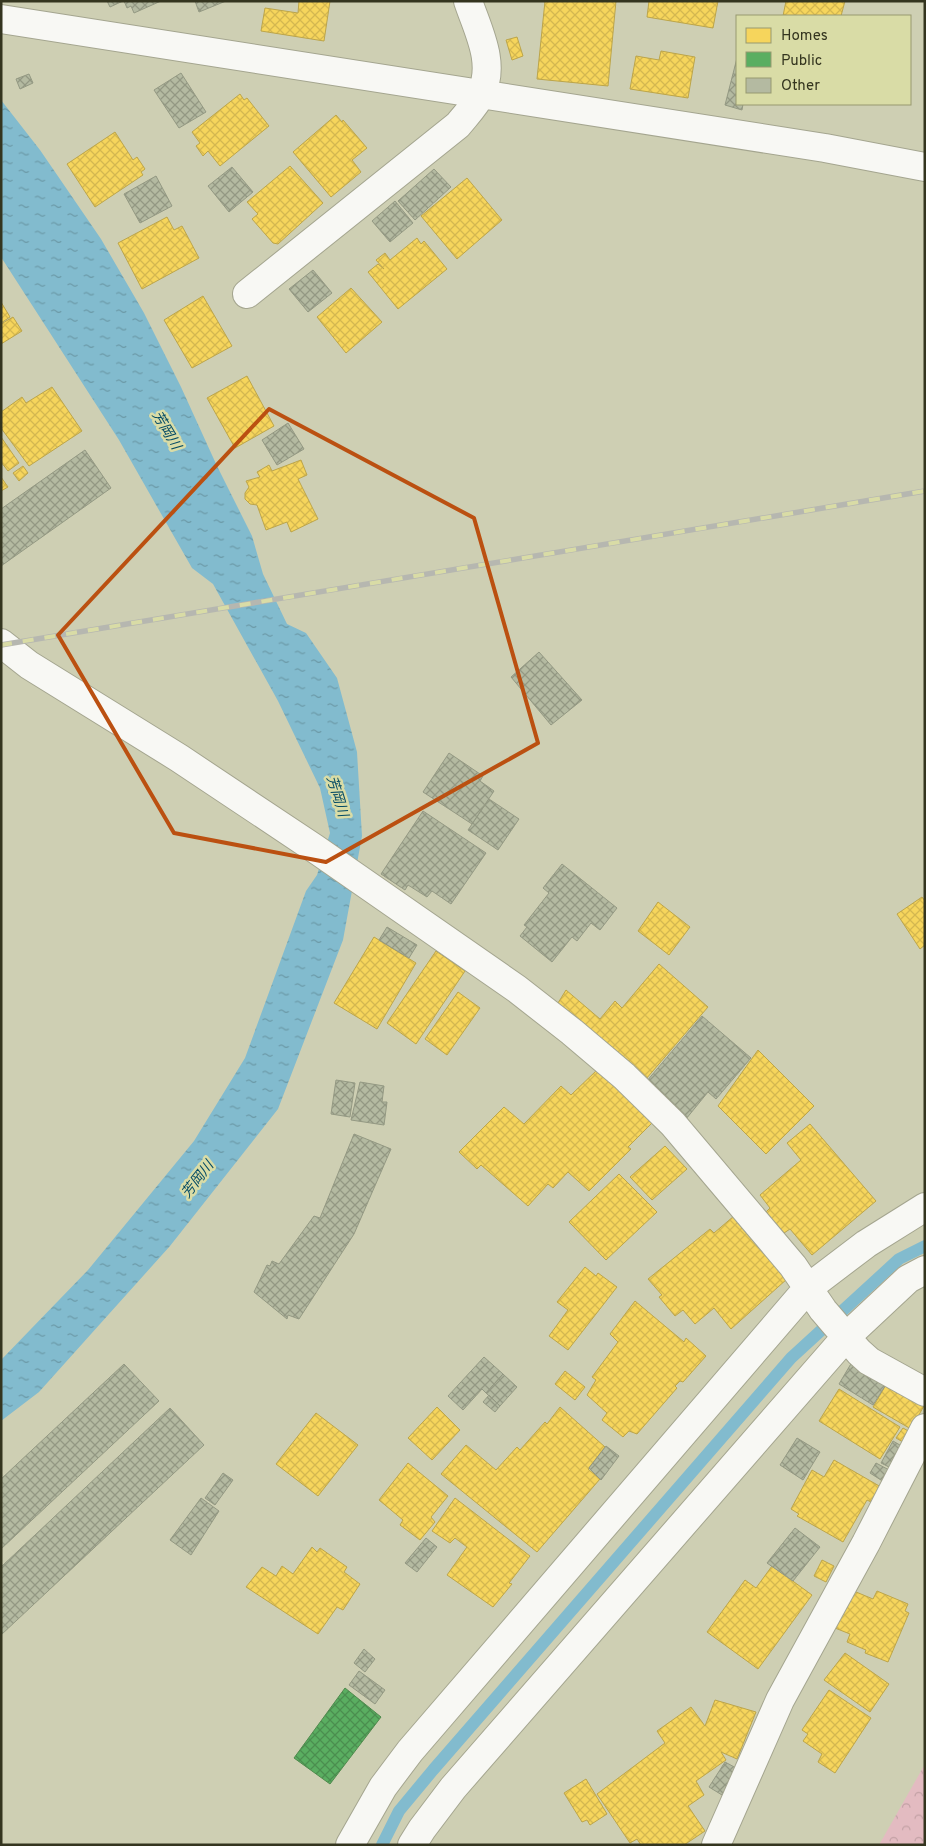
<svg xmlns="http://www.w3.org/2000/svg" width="926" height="1846" font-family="Overpass,'Noto Sans JP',sans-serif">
  <defs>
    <pattern id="forest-crowns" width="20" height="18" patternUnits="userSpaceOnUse" patternTransform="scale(1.25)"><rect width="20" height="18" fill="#e3bbc1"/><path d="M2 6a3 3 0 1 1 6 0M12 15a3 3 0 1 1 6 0" fill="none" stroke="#c3a1a5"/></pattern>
    <pattern id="water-ripples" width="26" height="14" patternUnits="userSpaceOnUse" patternTransform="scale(1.25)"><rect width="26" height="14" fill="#82bbce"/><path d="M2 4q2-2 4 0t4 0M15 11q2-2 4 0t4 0" fill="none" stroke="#6b99a7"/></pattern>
    <pattern id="homes-cross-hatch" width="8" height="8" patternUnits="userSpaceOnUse" patternTransform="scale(1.25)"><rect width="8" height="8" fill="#f6d55c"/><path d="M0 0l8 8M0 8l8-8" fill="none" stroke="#d4b750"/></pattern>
    <pattern id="public-cross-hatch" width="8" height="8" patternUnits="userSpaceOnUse" patternTransform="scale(1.25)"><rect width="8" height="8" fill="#5aae61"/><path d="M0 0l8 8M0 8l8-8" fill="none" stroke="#4b8e4f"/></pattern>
    <pattern id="building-cross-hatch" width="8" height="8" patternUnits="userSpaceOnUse" patternTransform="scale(1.25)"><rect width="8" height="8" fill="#b4baa1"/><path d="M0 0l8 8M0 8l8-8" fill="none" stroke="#939883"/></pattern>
  </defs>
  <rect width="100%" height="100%" fill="#cecfb3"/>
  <path fill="url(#forest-crowns)" d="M 925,1764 L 925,1845 L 879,1845 Z"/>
  <path fill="url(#water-ripples)" d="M 1,100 L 40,150 L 101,239 L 144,313 L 181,387 L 217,466 L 252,536 L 263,574 L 287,624 L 306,633 L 337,678 L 357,752 L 362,836 L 343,940 L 278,1109 L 170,1246 L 39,1392 L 1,1421 L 1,1360 L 88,1270 L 194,1141 L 245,1058 L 306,891 L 317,875 L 330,833 L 320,788 L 278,701 L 213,584 L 192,568 L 119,440 L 1,257 Z"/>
  <path fill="url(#homes-cross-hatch)" stroke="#bca54a" d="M 299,1 L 330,1 L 324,41 L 261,31 L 265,8 L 298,13 Z
    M 545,1 L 616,1 L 608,86 L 537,79 Z
    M 649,1 L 718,1 L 713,28 L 647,17 Z
    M 786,1 L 845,1 L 841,16 L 783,16 Z
    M 517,37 L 523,56 L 512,60 L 506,40 Z
    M 661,51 L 695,57 L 688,98 L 630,89 L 636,56 L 659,60 Z
    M 240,94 L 244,100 L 247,98 L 269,126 L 220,166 L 208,151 L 203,156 L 196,146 L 200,143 L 192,132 Z
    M 336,115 L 342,122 L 343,120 L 367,148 L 352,160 L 361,172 L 331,197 L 293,152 Z
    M 115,132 L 133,160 L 137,157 L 145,169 L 141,172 L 143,175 L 95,207 L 67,164 Z
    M 290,166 L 323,203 L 278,244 L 273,243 L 252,219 L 258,214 L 247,202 Z
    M 467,178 L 502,220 L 457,259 L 421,216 Z
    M 167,217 L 174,230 L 182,226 L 199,258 L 142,289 L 118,243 Z
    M 417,238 L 421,244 L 424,241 L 447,269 L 398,309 L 368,272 L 378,264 L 384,269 L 376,260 L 385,253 L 390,260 Z
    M 351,288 L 382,322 L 346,353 L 317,317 Z
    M 203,296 L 232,346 L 192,368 L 164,320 Z
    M 1,302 L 10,317 L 1,323 Z
    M 13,317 L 22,331 L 1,344 L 1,324 Z
    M 247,376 L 274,426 L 235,448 L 207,398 Z
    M 52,387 L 82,431 L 29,466 L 1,428 L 1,412 L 22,397 L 26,403 Z
    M 1,437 L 19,463 L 8,471 L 1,462 Z
    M 301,460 L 307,475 L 298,479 L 318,519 L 291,532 L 287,522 L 266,530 L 257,505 L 250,504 L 245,499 L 245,493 L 249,487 L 246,481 L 260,477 L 257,472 L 269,465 L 272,471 Z
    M 23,466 L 28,473 L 19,481 L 13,473 Z
    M 1,477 L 8,487 L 1,491 Z
    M 922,897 L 925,901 L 925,945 L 920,949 L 897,914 Z
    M 658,902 L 690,927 L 669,955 L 638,931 Z
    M 374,937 L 416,963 L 377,1029 L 334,1003 Z
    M 436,951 L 465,971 L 416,1044 L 387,1023 Z
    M 659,964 L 708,1007 L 646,1079 L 558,1003 L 566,990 L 600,1019 L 615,1001 L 622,1008 Z
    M 458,992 L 480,1008 L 447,1055 L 425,1039 Z
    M 758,1050 L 814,1106 L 766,1154 L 718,1106 Z
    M 598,1069 L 652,1123 L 628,1147 L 631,1149 L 589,1191 L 568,1172 L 553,1188 L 548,1184 L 528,1206 L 481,1165 L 477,1169 L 459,1152 L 504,1107 L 524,1124 L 561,1086 L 571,1095 Z
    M 810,1124 L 876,1201 L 812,1255 L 790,1229 L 784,1233 L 766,1212 L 770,1208 L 760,1195 L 801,1160 L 787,1143 Z
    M 665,1146 L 687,1169 L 652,1200 L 630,1177 Z
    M 619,1174 L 657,1212 L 606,1260 L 569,1222 Z
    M 734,1216 L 787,1279 L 731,1329 L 714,1308 L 695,1324 L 683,1310 L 675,1316 L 659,1297 L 662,1295 L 648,1279 L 710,1229 L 714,1233 Z
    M 585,1267 L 596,1276 L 598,1273 L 617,1287 L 568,1350 L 549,1336 L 568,1310 L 557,1302 Z
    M 635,1301 L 684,1342 L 686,1338 L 706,1356 L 683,1382 L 680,1381 L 675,1386 L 677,1388 L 637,1434 L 629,1431 L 623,1437 L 602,1420 L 607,1413 L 587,1395 L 596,1380 L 592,1377 L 618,1342 L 610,1334 Z
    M 565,1371 L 585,1387 L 575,1400 L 555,1384 Z
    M 887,1383 L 925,1404 L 911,1429 L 873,1407 Z
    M 839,1389 L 900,1427 L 880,1459 L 819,1421 Z
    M 437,1407 L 460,1430 L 432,1460 L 408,1438 Z
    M 560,1407 L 605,1447 L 588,1469 L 600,1479 L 537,1552 L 441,1474 L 466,1445 L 496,1470 L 517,1447 L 520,1450 L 545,1422 L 547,1424 Z
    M 316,1413 L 358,1445 L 318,1496 L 276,1464 Z
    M 903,1428 L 910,1432 L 903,1442 L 896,1438 Z
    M 834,1460 L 881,1487 L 873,1503 L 867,1500 L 843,1542 L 797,1516 L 799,1514 L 791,1509 L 812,1470 L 824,1477 Z
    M 408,1463 L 448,1496 L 431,1517 L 435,1522 L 420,1540 L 400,1525 L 403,1520 L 379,1500 Z
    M 455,1498 L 530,1556 L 509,1583 L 512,1584 L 493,1607 L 447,1575 L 467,1547 L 455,1538 L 450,1543 L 432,1531 Z
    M 312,1547 L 317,1552 L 320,1548 L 347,1567 L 344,1572 L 360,1584 L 343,1610 L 337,1607 L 318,1634 L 246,1587 L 262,1567 L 276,1576 L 282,1566 L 293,1574 Z
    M 822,1560 L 834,1566 L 826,1582 L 814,1576 Z
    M 772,1566 L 812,1595 L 758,1669 L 707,1632 L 745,1580 L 756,1588 Z
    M 844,1587 L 873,1599 L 877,1591 L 908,1604 L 905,1611 L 909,1613 L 888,1662 L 865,1653 L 866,1650 L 847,1642 L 850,1634 L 835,1628 Z
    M 845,1653 L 889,1684 L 870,1712 L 824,1680 Z
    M 829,1690 L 871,1718 L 835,1773 L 818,1762 L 822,1754 L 803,1741 L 808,1734 L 802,1730 Z
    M 715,1700 L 756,1712 L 737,1759 L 721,1752 L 726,1760 L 696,1781 L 704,1795 L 688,1806 L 705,1831 L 684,1845 L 641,1845 L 637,1839 L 630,1843 L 597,1794 L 665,1743 L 657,1731 L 691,1707 L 705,1726 Z
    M 586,1779 L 607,1814 L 590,1825 L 587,1820 L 582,1822 L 564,1793 Z"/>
  <path fill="url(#public-cross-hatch)" stroke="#4f8a4d" d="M 345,1688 L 381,1717 L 330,1784 L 294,1758 Z"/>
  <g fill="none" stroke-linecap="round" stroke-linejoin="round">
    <path stroke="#82bbce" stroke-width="12" d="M 382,1845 L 399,1811 L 433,1770 L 791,1358 L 899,1259 L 925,1246"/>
  </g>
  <path fill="url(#building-cross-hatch)" stroke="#949983" d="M 107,1 L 123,1 L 110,7 Z
    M 124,1 L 161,1 L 134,13 L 131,6 L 127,8 Z
    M 195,1 L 226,1 L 199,12 Z
    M 737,58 L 737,104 L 743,104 L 742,110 L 725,105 Z
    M 181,73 L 206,112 L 179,128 L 154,90 Z
    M 29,74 L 33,83 L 20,89 L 16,79 Z
    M 232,167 L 253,192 L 229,212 L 208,186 Z
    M 434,169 L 451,187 L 415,220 L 398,201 Z
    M 156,176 L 172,206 L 140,223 L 124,194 Z
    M 395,201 L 413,223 L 390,242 L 372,221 Z
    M 313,270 L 332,293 L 308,312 L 289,289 Z
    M 288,423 L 304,449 L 277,465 L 262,440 Z
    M 85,450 L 111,488 L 1,566 L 1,509 Z
    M 539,652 L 582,700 L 551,725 L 511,677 Z
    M 449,753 L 483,776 L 480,781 L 494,791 L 472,824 L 423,792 Z
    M 489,799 L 519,819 L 498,850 L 468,830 Z
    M 423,811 L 486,853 L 451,904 L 432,891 L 427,897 L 408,885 L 405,890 L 381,874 Z
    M 562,864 L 617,908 L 600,930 L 591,923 L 577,941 L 572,937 L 552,962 L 520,936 L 527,927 L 524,925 L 549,893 L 543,888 Z
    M 387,927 L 417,945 L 409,958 L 379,940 Z
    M 702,1016 L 751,1058 L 716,1099 L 708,1092 L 686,1119 L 646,1082 Z
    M 336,1080 L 355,1083 L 350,1117 L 331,1114 Z
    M 360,1082 L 384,1086 L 382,1102 L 387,1102 L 384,1125 L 351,1120 Z
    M 354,1134 L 391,1149 L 354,1234 L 299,1319 L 288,1315 L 287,1319 L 254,1292 L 267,1265 L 270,1266 L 272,1261 L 279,1264 L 314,1216 L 320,1218 Z
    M 484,1357 L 503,1374 L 486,1393 L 482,1389 L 463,1410 L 448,1396 Z
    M 852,1362 L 887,1383 L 873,1405 L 839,1384 Z
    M 124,1364 L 159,1401 L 1,1549 L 1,1479 Z
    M 503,1374 L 517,1387 L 500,1406 L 486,1393 Z
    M 489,1395 L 500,1406 L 495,1412 L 483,1402 Z
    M 170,1408 L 204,1445 L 1,1635 L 1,1567 Z
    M 797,1438 L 820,1452 L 803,1480 L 780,1465 Z
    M 893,1441 L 905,1448 L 893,1469 L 881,1463 Z
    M 606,1446 L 619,1456 L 601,1480 L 589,1468 Z
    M 876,1463 L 891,1471 L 884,1482 L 870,1473 Z
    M 223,1473 L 233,1480 L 215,1505 L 205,1498 Z
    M 201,1498 L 219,1511 L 191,1555 L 170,1540 Z
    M 795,1528 L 820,1547 L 793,1581 L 767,1563 Z
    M 426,1538 L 437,1547 L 417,1572 L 405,1563 Z
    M 364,1649 L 375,1659 L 365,1672 L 354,1663 Z
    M 359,1671 L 385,1690 L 375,1704 L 349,1685 Z
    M 725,1762 L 738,1769 L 722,1795 L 709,1787 Z"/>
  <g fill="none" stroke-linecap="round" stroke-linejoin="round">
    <g stroke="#a4a58f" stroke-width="30">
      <path id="minor" d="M 1,19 L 825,148 L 925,167
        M 247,294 L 458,125 C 466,115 476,105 481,94 C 496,63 478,31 468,1
        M 1,643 L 29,665 L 179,758 L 314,848 L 517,989 L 572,1032 L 624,1076 L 673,1124 L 793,1266 L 823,1310 L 859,1352 L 869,1361 L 925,1392
        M 350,1845 L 383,1787 L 410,1751 L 808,1288 L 866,1244 L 925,1207
        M 412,1845 L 422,1829 L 453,1788 L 846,1337 L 908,1279 L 925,1270
        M 716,1845 L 780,1700 L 866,1543 L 925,1428"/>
    </g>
    <use href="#minor" stroke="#f8f8f4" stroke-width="28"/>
    <g stroke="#b6b7b0" stroke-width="5.5">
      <path id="rail" d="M 1,645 L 925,491"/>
    </g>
    <use href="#rail" stroke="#d9dca6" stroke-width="4" stroke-dasharray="11" stroke-linecap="butt"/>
  </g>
  <path fill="none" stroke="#bb5011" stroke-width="4" stroke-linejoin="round" d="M 269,409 L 474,518 L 538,743 L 326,862 L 174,833 L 58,635 Z"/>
  <g text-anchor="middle" stroke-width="5" stroke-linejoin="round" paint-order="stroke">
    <g font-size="14" font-style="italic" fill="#044b65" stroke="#d9dca6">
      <text transform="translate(167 430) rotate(59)" y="5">芳岡川</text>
      <text transform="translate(338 796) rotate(73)" y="5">芳岡川</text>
      <text transform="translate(197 1179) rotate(-52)" y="5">芳岡川</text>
    </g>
  </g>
  <rect width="926" height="1846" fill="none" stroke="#34351f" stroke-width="5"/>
  <rect x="736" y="15" width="175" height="90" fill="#d9dca6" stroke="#979970"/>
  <rect x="746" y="28" width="25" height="15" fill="#f6d55c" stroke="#979970"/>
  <text x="781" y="40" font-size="15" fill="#34351f">Homes</text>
  <rect x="746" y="52" width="25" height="15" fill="#5aae61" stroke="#979970"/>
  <text x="781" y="65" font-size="15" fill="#34351f">Public</text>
  <rect x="746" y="78" width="25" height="15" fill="#b4baa1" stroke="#979970"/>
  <text x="781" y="90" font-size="15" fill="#34351f">Other</text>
</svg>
